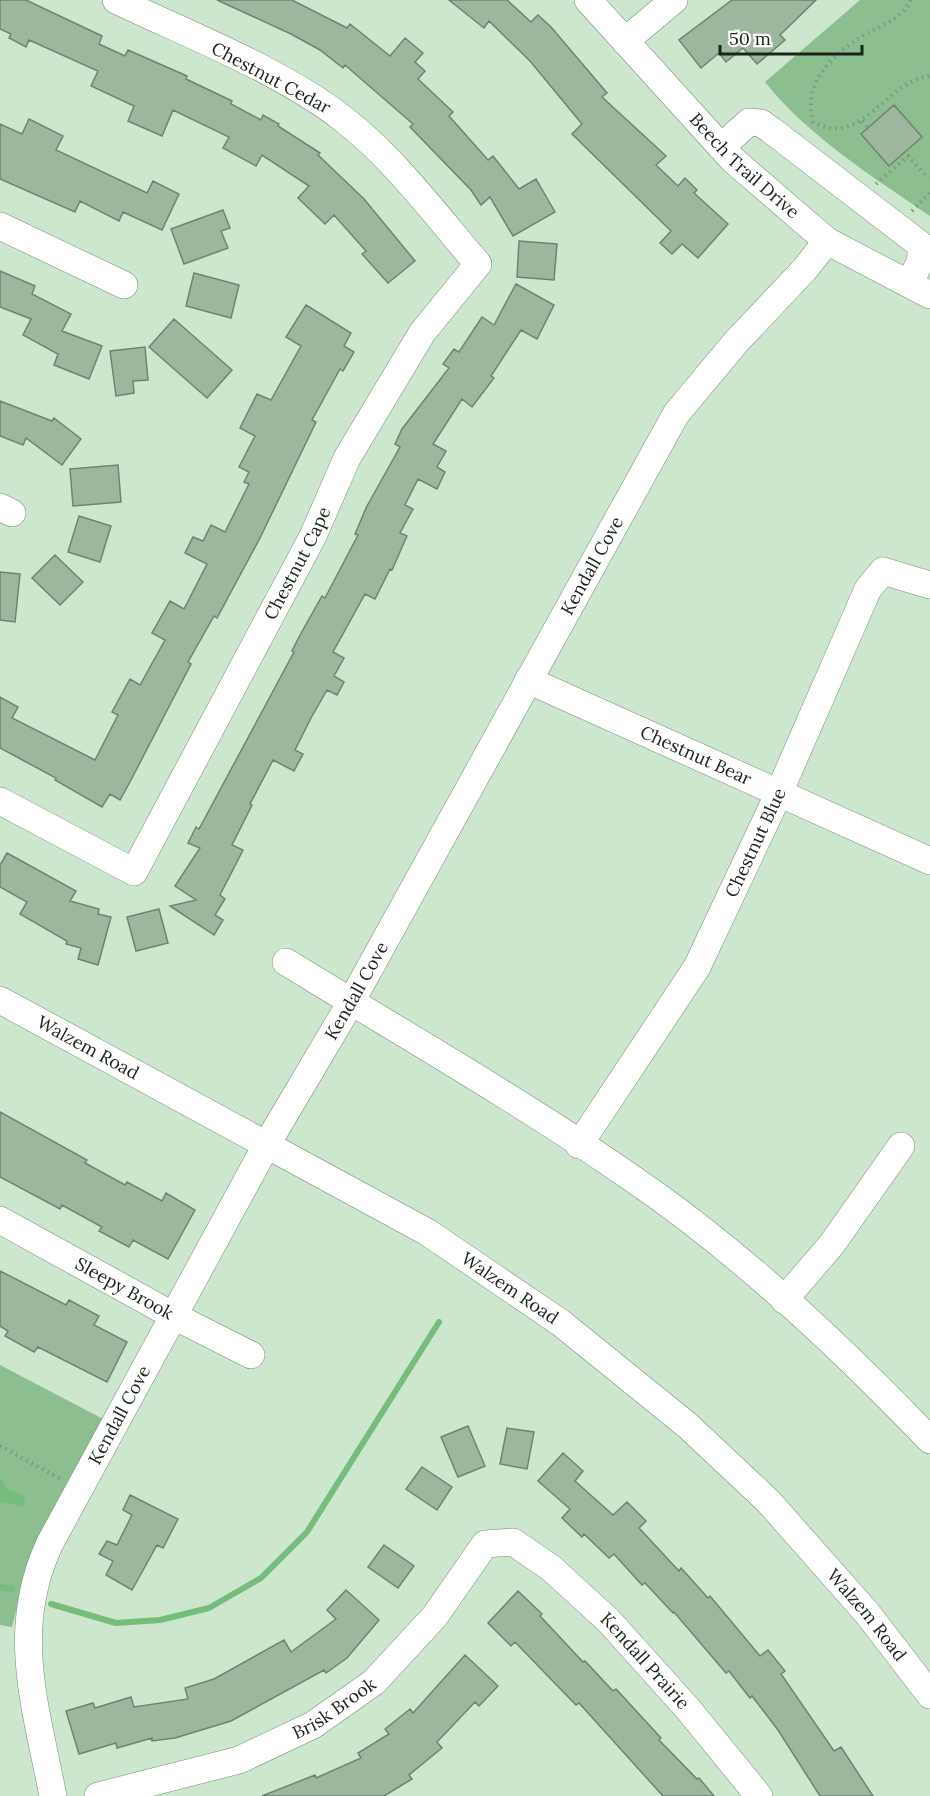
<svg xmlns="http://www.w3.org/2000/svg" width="930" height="1796" font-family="Lora,serif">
  <rect width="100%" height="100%" fill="#cce7ce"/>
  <path fill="#8cbe90" d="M 860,0 L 930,0 L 930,216 C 873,177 809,137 765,82 Z
    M 0,1365 L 103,1419 L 21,1590 L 12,1627 L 0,1625 Z"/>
  <path fill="#75bc7d" d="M 0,1478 L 7,1489 L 25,1496 L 23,1507 L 4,1502 L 0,1505 Z"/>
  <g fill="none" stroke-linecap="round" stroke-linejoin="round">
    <path stroke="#75bc7d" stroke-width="6" d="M 0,1587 L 12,1589
      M 51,1604 L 116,1623 L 160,1620 L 209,1608 L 261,1578 L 307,1532 L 439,1322"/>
  </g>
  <path fill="#9db79f" stroke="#6d856f" stroke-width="1.5" d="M 0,0 L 26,0 L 102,36 L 99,44 L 125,56 L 128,50 L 187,76 L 186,79 L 232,101 L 231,104 L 261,120 L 263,115 L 279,124 L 278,126 L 320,153 L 318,155 L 364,199 L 415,261 L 388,283 L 362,254 L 366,251 L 334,215 L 325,224 L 298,198 L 309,186 L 262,155 L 256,166 L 223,148 L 229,137 L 173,110 L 162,136 L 128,121 L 134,106 L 91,86 L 98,71 L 29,40 L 26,47 L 9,38 L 11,34 L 0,29 Z
    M 217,0 L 292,0 L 347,28 L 350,24 L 390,56 L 405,38 L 423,53 L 415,62 L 425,71 L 418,79 L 453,112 L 449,116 L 488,160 L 493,156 L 519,189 L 536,179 L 555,212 L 513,236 L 490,197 L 481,205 L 471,190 L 410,127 L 413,124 L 345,65 L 343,68 L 320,50 L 291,34 Z
    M 449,0 L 507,0 L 531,22 L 538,15 L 551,27 L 607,93 L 602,97 L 666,156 L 656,165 L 678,186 L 685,178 L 697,190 L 694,193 L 728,224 L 698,258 L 682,244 L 672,254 L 660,243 L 671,231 L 572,134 L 582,124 L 530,61 L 489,21 L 484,28 Z
    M 732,0 L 816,0 L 780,35 L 785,40 L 757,64 L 743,48 L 726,62 L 719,53 L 701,68 L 679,40 Z
    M 894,105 L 922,137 L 889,166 L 861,134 Z
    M 29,119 L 63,136 L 56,150 L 147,193 L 153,181 L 179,194 L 162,230 L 123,212 L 119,221 L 80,201 L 75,212 L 0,179 L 0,124 L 22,134 Z
    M 223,210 L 230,228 L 221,231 L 228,248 L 184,264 L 171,229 Z
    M 519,241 L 557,244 L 554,280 L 517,277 Z
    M 0,271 L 35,286 L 32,294 L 71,314 L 62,331 L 102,346 L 89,379 L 54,365 L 58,354 L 23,335 L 31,319 L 0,307 Z
    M 194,273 L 239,285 L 231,318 L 186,306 Z
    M 516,284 L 554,305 L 537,339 L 521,330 L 491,376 L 494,378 L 472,407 L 462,399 L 433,444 L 446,451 L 437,467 L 445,472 L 437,489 L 418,479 L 405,505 L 413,509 L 400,533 L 407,536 L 392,570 L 390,569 L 375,599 L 365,594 L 333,652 L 344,658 L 334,676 L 344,682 L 337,695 L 327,690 L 311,718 L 295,750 L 303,754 L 294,771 L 273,760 L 250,804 L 252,805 L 232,845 L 243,850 L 220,895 L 225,899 L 215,915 L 223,920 L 214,935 L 170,906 L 196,900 L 175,886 L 200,848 L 188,843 L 196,827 L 199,829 L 294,652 L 292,651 L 300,635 L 322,596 L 325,598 L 358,535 L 355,534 L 367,506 L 400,447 L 395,444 L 402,429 L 449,368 L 443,364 L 454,349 L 459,352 L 482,317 L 494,325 Z
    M 306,305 L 351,333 L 344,346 L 354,352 L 343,371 L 340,369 L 312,420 L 316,422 L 260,538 L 217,618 L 214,616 L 188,662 L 191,664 L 131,780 L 120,800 L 110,794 L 102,807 L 55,780 L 56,778 L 0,748 L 0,697 L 18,707 L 12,718 L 95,760 L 118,715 L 112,712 L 130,679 L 140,685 L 165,640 L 152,633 L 170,601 L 184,609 L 207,564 L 185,553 L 193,537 L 203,541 L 211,525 L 225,532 L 249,484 L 244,482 L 249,472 L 239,467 L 255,436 L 240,428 L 257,394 L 271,400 L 301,346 L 286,337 Z
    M 174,319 L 232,370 L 207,398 L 149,347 Z
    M 145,347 L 148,380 L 133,381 L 134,393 L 116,396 L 110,351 Z
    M 0,401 L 52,421 L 54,418 L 81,439 L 62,465 L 26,438 L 23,445 L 0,436 Z
    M 118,465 L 121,502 L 73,506 L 70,469 Z
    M 79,516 L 111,526 L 100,562 L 68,552 Z
    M 55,555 L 83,582 L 60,605 L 32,578 Z
    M 0,572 L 20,574 L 15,622 L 0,620 Z
    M 7,853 L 76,891 L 70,901 L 99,909 L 98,914 L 111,917 L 98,965 L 78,959 L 81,948 L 66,944 L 67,941 L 20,914 L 27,902 L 0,887 L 0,865 Z
    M 159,909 L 168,943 L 136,951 L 127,917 Z
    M 0,1112 L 87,1160 L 85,1163 L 125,1185 L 127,1182 L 162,1201 L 166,1193 L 195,1210 L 168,1259 L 133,1240 L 129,1247 L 99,1231 L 102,1227 L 62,1205 L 60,1209 L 0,1177 Z
    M 0,1271 L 66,1305 L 69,1300 L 99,1316 L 94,1325 L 127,1342 L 107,1382 L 38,1347 L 34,1352 L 5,1336 L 8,1331 L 0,1326 Z
    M 468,1426 L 485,1466 L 458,1477 L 441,1437 Z
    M 507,1428 L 534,1432 L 527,1469 L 500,1464 Z
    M 563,1453 L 583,1471 L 575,1481 L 613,1515 L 627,1502 L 646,1521 L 639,1528 L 679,1571 L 681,1568 L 708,1598 L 710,1596 L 760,1656 L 768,1650 L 785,1671 L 781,1674 L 834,1751 L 841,1747 L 873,1796 L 820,1796 L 778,1730 L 752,1696 L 750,1698 L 729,1671 L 726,1673 L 674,1612 L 673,1613 L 645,1583 L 642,1585 L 614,1554 L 609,1558 L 584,1534 L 582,1537 L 562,1518 L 570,1509 L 538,1481 Z
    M 422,1467 L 452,1487 L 437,1510 L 406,1489 Z
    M 130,1495 L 178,1519 L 163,1548 L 157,1545 L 132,1590 L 106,1575 L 113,1561 L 99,1554 L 107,1541 L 117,1545 L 132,1515 L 123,1510 Z
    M 384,1545 L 414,1566 L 398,1588 L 368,1567 Z
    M 346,1590 L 379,1620 L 347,1658 L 326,1673 L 324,1670 L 231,1721 L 175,1738 L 152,1741 L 152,1738 L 117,1748 L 116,1743 L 79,1754 L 66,1711 L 93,1703 L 95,1708 L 131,1697 L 134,1707 L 188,1699 L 185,1688 L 214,1679 L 284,1640 L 291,1652 L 336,1619 L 327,1610 Z
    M 518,1591 L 542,1614 L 540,1616 L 583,1662 L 585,1661 L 613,1691 L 616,1689 L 661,1738 L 659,1740 L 697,1779 L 699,1778 L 714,1796 L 663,1796 L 579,1703 L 576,1705 L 515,1642 L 511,1646 L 488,1623 Z
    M 465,1655 L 498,1686 L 479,1706 L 475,1702 L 437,1742 L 442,1748 L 409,1775 L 412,1779 L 384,1796 L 262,1796 L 315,1775 L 316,1778 L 361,1758 L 358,1753 L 389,1734 L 385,1729 L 410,1709 L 413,1713 Z"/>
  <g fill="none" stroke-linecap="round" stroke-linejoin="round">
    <g stroke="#758e77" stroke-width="28">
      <g id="minor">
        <path id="s1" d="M 588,0 L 733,160 L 827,241 L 930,295"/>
        <path d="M 625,41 L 674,0"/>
        <path d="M 721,147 L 749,122 L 761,123 L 771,130 L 922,246 L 920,262 L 909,284"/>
        <path d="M 0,226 L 124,285"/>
        <path d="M 0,507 L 12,513"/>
        <path id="s2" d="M 528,680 L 930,861"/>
        <path id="s3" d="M 0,801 L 134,872 L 313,536 L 347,458 L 422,333 L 478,264 C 435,214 394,158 342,118 C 280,70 187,34 116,0"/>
        <path d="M 286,962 C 402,1033 522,1102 633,1179 C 740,1252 841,1347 930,1440"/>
        <path id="s4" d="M 0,1000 L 427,1232 L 561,1323 L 687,1425 L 768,1501 L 867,1613 L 930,1695"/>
        <path id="s5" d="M 579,1145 L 697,967 L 778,795 L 868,589 L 883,571 L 930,585"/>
        <path id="s6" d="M 0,1220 L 172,1315 L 251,1355"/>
        <path d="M 784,1300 L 832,1244 L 901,1146"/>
        <path id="s7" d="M 53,1796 C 36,1707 9,1630 50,1543 L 267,1144 L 351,1002 L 676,414 L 736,342 L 805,269 L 827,241"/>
        <path id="s8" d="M 98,1796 L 239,1760 L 313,1725 L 374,1682 L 435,1616 L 485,1544 L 513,1542 L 551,1568 L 609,1621 L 688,1709 L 759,1796"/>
      </g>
    </g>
    <path stroke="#819583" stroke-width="4" stroke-dasharray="1.5 4.5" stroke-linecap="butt" d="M 911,0 C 902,19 881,26 863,36 C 832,54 802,84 813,122 C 863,149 886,80 930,76
      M 862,121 L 868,128
      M 876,184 L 908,156 L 928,178
      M 912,211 L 930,193
      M 0,1446 L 61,1479"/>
    <use href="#minor" stroke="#fff" stroke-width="27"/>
  </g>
  <g text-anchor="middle" stroke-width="6" stroke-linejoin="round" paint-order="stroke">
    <g font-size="18" fill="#1a241b" stroke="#fff">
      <text transform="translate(271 78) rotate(28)" y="6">Chestnut Cedar</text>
      <text dy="6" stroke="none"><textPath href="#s1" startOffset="228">Beech Trail Drive</textPath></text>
      <text dy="6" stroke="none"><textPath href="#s3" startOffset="501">Chestnut Cape</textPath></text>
      <text dy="6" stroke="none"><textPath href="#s7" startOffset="1376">Kendall Cove</textPath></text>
      <text dy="6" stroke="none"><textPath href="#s2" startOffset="184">Chestnut Bear</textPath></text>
      <text dy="6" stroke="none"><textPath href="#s5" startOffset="351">Chestnut Blue</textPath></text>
      <text dy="6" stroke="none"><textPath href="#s7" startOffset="890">Kendall Cove</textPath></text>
      <text dy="6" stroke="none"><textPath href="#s4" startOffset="100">Walzem Road</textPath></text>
      <text dy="6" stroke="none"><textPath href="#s6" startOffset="142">Sleepy Brook</textPath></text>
      <text dy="6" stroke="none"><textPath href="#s4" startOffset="586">Walzem Road</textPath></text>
      <text dy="6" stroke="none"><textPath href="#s7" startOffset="404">Kendall Cove</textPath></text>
      <text dy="6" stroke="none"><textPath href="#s4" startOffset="1072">Walzem Road</textPath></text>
      <text dy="6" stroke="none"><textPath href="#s8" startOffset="686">Kendall Prairie</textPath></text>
      <text dy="6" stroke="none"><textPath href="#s8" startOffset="254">Brisk Brook</textPath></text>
    </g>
  </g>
  <path d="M720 45v9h142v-9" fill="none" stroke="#1a241b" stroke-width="3"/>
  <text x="729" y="45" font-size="18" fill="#1a241b" stroke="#ffffff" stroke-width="4.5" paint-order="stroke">50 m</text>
</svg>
